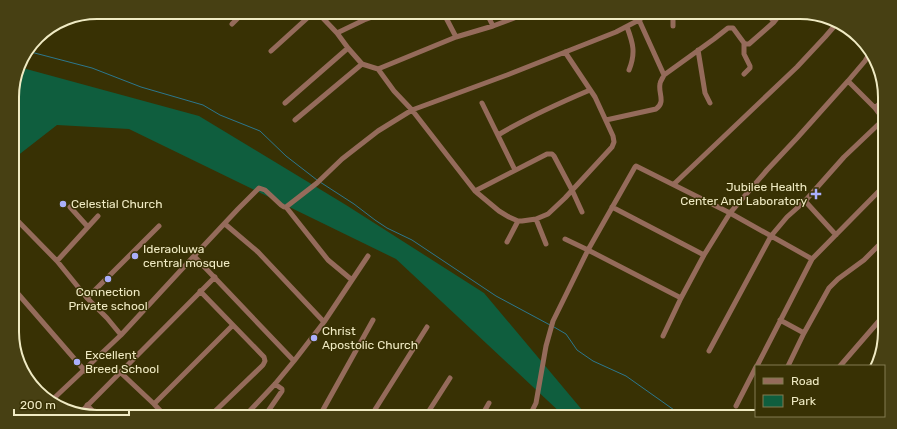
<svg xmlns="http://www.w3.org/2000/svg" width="897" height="429" font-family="Rubik,sans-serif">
  <rect width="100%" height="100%" fill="#383104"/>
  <path fill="#0f5e3e" d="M 19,67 L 199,116 L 346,205 L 484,293 L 588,417 L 567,417 L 563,415 L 396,259 L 129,129 L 57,125 L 12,160 L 12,91 Z"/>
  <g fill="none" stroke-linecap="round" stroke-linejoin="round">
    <path stroke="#2c778d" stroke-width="1" d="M 27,51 L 92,68 L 141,87 L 203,105 L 220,115 L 260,131 L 286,156 L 317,180
      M 320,182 L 354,204 L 375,220 L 387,228 L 412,240 L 496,296 L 550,325
      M 554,327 L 566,334 L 577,350 L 593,361 L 626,376 L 684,417"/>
    <path stroke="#956b5b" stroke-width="5" d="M 317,12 L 337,33 L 348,48 L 362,64 L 378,69 L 394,91 L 412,110 L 475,191 L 499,211 L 509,217 L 518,221 L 522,221 L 536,219 L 548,214 L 565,198 L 612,147 L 614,142 L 613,136 L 595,97 L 565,52
      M 443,12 L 456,37
      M 486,12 L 493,26
      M 673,12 L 673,26
      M 766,12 L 774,22
      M 232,24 L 244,12
      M 627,27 C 633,43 636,53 629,70
      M 337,33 L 364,20 L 386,12
      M 698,50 L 705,93 L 710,103
      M 271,51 L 314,12
      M 378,69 L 456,37 L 493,26 L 530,12
      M 744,74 L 750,68 L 750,66 L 744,54 L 744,43
      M 664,75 L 714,39 L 728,28 L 733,28 L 744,43 L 746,44 L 749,44 L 774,22 L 782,12
      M 848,81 L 875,108 L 884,120
      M 285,103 L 348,48
      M 482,103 L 515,170
      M 875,108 L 884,99
      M 295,120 L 362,64
      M 606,120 L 656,109 C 666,102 658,93 660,84 C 660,81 663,78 664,75 L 639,20
      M 498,135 C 528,117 557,104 590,90
      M 674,184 L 797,67 L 825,37 L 838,22
      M 475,191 L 547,154 L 552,154 L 554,156 L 572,190 L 582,212
      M 805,201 L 836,235
      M 70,207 L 88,227
      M 286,207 L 328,260 L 352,280
      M 612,207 L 704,255
      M 12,215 L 57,261 L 87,298 L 107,318 L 121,335
      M 536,219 L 546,244
      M 225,224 L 258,252 L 324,322
      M 565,239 L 588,250 L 681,298
      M 507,242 L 518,221
      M 194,256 L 238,209 L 259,188 L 265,190 L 281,205 L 284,207 L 286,207 L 317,183 L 342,159 L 378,131 L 412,110 L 507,75 L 616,32 L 639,20 L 649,12
      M 57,261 L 98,216
      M 13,288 L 85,371
      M 200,291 L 264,357 L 265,361 L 263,365 L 209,417
      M 87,298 L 159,226
      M 780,320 L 804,333
      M 663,336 L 681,298 L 704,255 L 730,213 L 767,170 L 797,138 L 848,81 L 865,61 L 871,51
      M 709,351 L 771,236 L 787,217 L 805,201 L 844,157 L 884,119
      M 294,361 L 324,322 L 368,256
      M 757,366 L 812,259 L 885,185
      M 788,366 L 804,333 L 829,288 L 838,279 L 864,260 L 885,239
      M 840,366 L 885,314
      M 120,372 L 154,404 L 166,417
      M 28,380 L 36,389
      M 51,401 L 121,335 L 194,256 L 294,361 L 275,384 L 244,417
      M 154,404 L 233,325
      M 87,405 L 98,417
      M 736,406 L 756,367
      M 80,413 L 215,277
      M 264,417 L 282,391 L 282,389 L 275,384
      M 319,417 L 373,320
      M 371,417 L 376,408 L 427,327
      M 425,417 L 450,378
      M 481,417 L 489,403
      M 529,417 L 536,403 L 546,346 L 553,321 L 588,250 L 635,167 L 636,166 L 730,213 L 812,259
      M 765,417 L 765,416"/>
  </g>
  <g fill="#abaffb" stroke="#383104" stroke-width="1.5">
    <path d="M814 188h4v4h4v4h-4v4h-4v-4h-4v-4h4z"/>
    <circle cx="63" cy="204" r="4"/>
    <circle cx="135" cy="256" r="4"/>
    <circle cx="108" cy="279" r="4"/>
    <circle cx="314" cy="338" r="4"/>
    <circle cx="77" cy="362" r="4"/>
  </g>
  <g text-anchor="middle" stroke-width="3" stroke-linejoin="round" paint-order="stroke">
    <g font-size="12" fill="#f0ebc4" stroke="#383104" text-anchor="start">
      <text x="807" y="191" text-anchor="end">Jubilee Health<tspan x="807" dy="14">Center And Laboratory</tspan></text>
      <text x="71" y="208">Celestial Church</text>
      <text x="143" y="253">Ideraoluwa<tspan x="143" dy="14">central mosque</tspan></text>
      <text x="108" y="296" text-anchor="middle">Connection<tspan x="108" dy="14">Private school</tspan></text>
      <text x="322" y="335">Christ<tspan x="322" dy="14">Apostolic Church</tspan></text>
      <text x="85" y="359">Excellent<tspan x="85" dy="14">Breed School</tspan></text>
    </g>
  </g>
  <path d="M0 0H897V429H0ZM97 19H800A78 78 0 0 1 878 97V332A78 78 0 0 1 800 410H97A78 78 0 0 1 19 332V97A78 78 0 0 1 97 19Z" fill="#474013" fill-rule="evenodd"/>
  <path fill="none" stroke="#f0ebc4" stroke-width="2" d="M97 19H800A78 78 0 0 1 878 97V332A78 78 0 0 1 800 410H97A78 78 0 0 1 19 332V97A78 78 0 0 1 97 19Z"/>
  <rect x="755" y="365" width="130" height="52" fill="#383104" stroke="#827b51"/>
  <rect x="763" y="378" width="20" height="6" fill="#956b5b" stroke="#827b51"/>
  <text x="791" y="385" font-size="12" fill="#f0ebc4">Road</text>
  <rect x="763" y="395" width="20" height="12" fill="#0f5e3e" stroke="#827b51"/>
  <text x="791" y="405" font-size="12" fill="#f0ebc4">Park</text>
  <path d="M14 409v6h115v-6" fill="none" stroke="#f0ebc4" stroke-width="2"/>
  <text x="20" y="409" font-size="12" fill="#f0ebc4" stroke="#383104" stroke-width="3" paint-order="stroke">200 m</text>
</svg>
